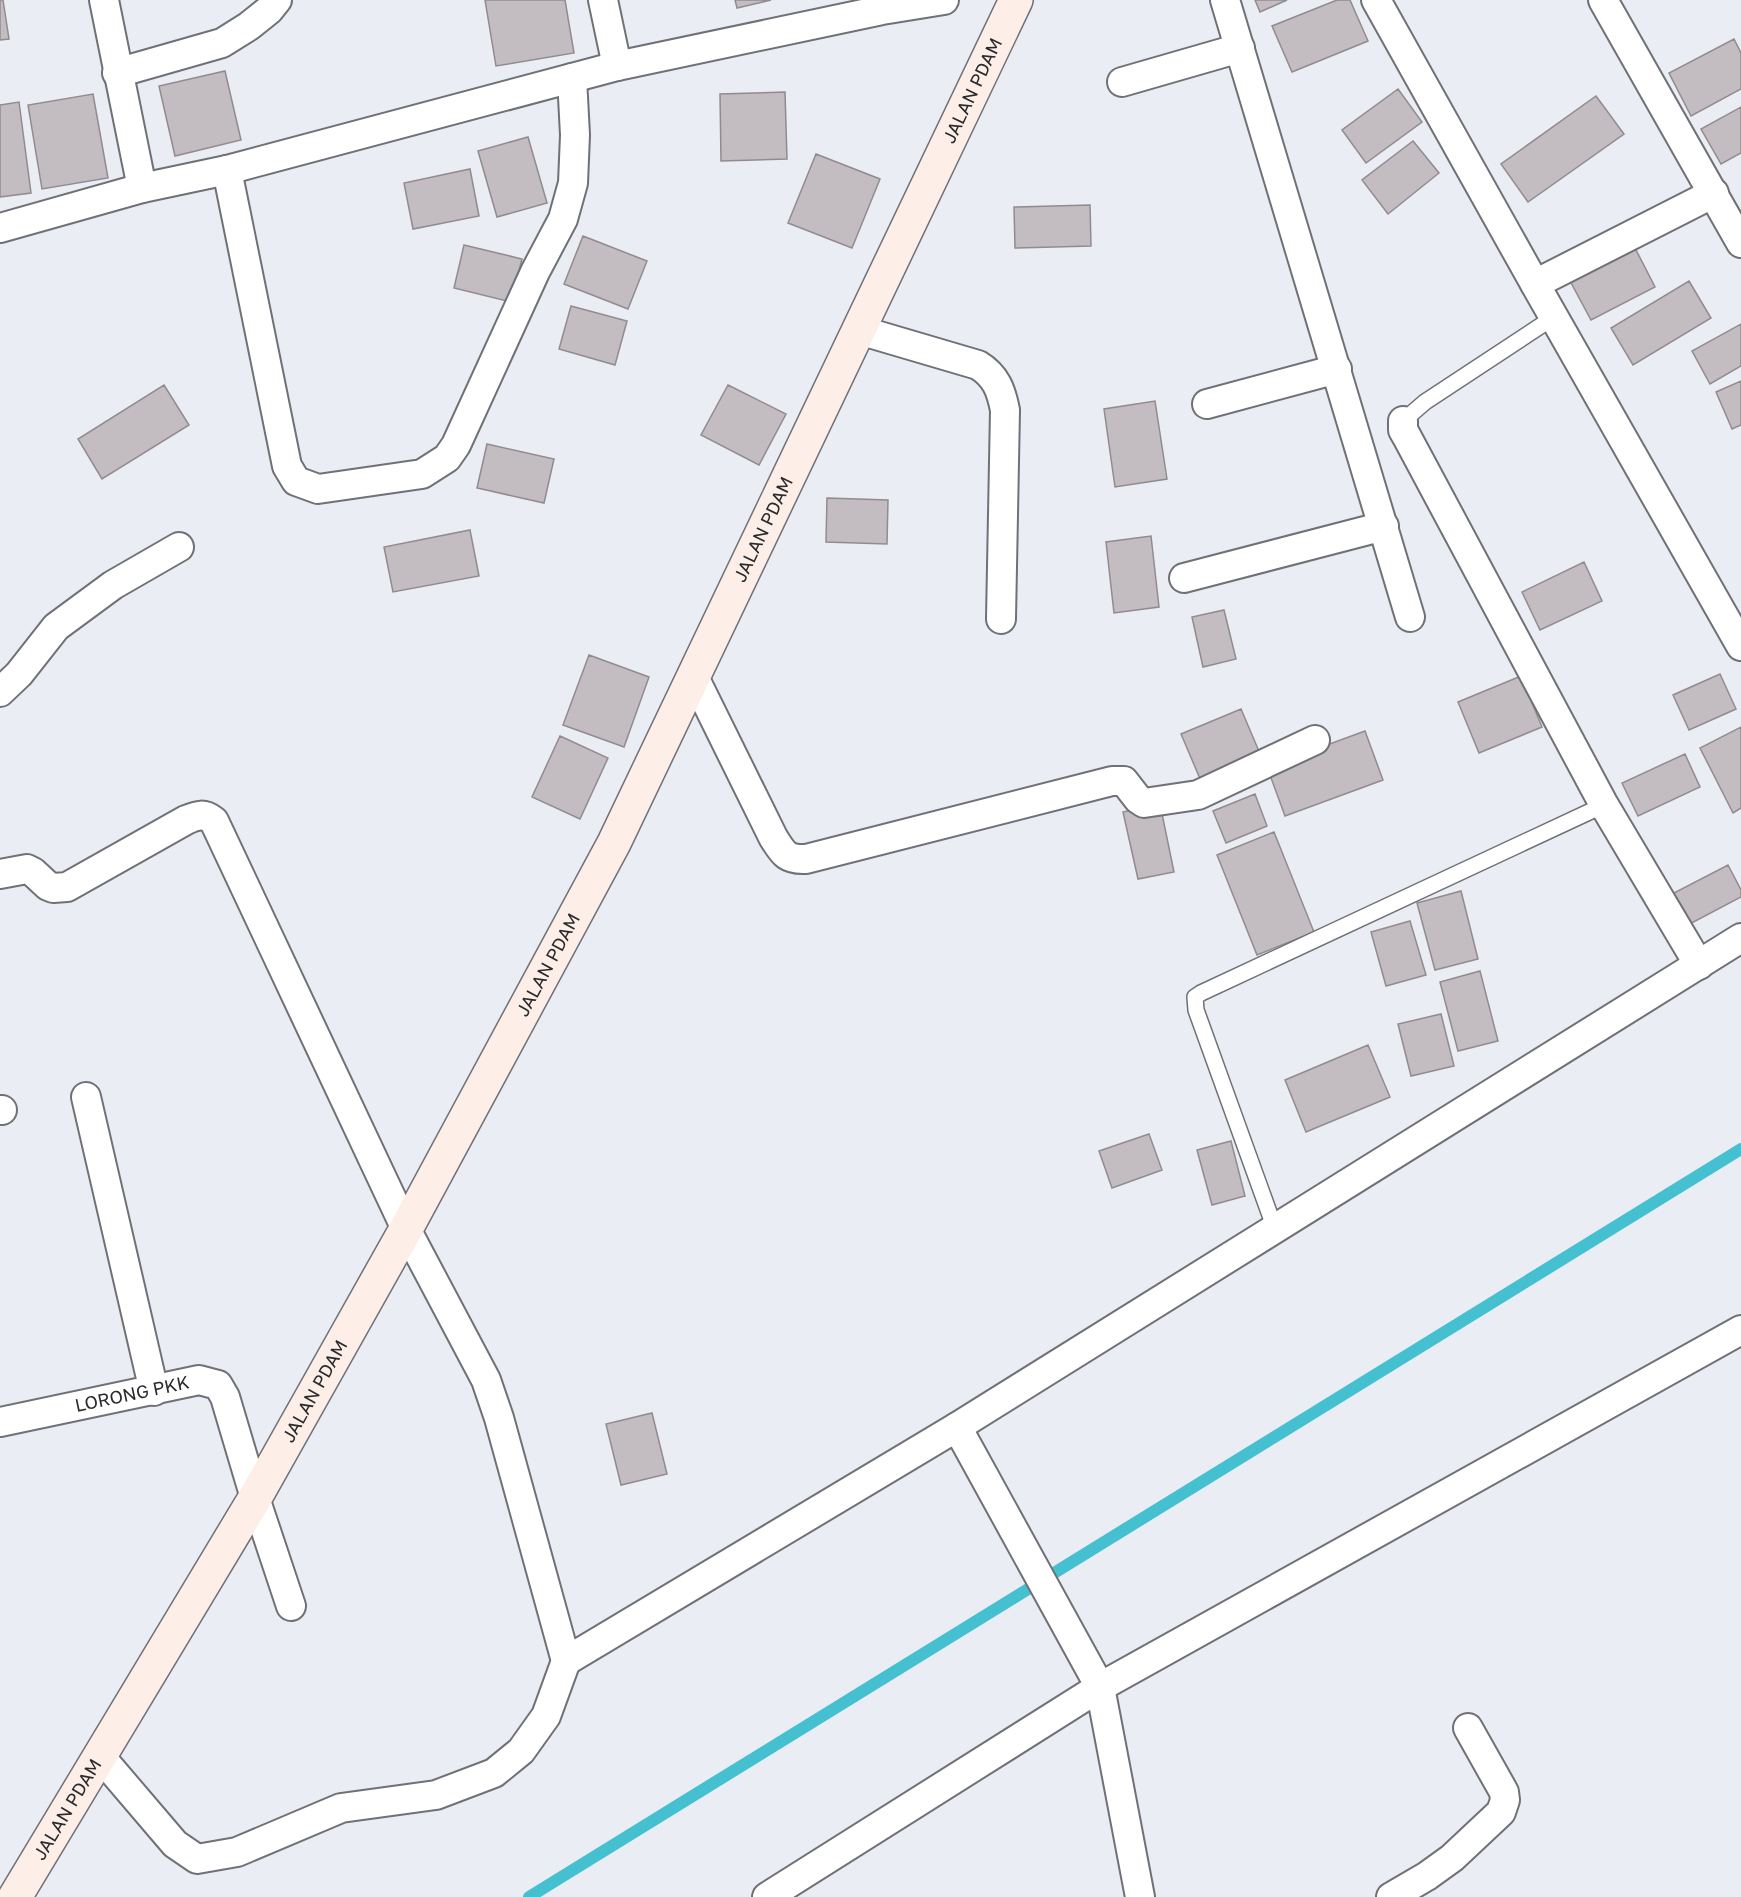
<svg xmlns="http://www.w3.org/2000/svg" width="1741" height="1897" font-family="'Golos Text',sans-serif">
  <rect width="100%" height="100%" fill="#eaedf4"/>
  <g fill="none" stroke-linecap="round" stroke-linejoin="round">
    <path stroke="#45c0d0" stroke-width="12" d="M 529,1897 L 1741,1149"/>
  </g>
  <path fill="#c3bcc0" stroke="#928b8e" stroke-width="1.5" d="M 0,0 L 3,0 L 9,39 L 0,40 Z
    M 485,0 L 565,0 L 574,53 L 496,66 Z
    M 735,0 L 771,0 L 737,8 Z
    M 1255,0 L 1287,0 L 1260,12 Z
    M 1337,0 L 1350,0 L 1368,41 L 1292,72 L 1272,26 Z
    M 1734,39 L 1741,53 L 1741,89 L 1691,116 L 1669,73 Z
    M 225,71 L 241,140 L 175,156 L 159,86 Z
    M 1398,89 L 1422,122 L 1366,163 L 1342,130 Z
    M 785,92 L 787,159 L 721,161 L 720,94 Z
    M 93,94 L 108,178 L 42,189 L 28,105 Z
    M 1596,96 L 1624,134 L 1528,202 L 1501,164 Z
    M 19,102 L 31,193 L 0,197 L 0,105 Z
    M 1741,107 L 1741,153 L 1721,164 L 1701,129 Z
    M 528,137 L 547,203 L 497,217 L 478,151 Z
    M 1413,141 L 1439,173 L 1388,214 L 1362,180 Z
    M 816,154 L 880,179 L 852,248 L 788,223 Z
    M 470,169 L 479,216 L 413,229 L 404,183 Z
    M 1090,205 L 1091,246 L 1015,248 L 1014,207 Z
    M 583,236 L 647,261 L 628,309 L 564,284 Z
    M 464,245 L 522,259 L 511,302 L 454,288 Z
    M 1634,246 L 1655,287 L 1591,320 L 1569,279 Z
    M 1689,281 L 1711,318 L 1633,365 L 1611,328 Z
    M 571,306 L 627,321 L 615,365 L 559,349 Z
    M 1741,324 L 1741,366 L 1710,384 L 1692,351 Z
    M 1741,381 L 1741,425 L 1732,429 L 1716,392 Z
    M 164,385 L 189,425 L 102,479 L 78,439 Z
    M 728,385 L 786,414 L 759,465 L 701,435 Z
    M 1155,401 L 1167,479 L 1115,487 L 1104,409 Z
    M 487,444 L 554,459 L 544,503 L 477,488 Z
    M 827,498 L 888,500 L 887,544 L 826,542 Z
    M 470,530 L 479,576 L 393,592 L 384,547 Z
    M 1151,536 L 1159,607 L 1114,613 L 1106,542 Z
    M 1584,562 L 1602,601 L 1540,630 L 1522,592 Z
    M 1224,610 L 1236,659 L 1203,667 L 1192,617 Z
    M 589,655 L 649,677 L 624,747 L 563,725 Z
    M 1720,674 L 1736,709 L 1689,730 L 1673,695 Z
    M 1521,676 L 1542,727 L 1479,753 L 1458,702 Z
    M 1241,709 L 1261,756 L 1201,781 L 1181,734 Z
    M 1741,727 L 1741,808 L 1733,813 L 1700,748 Z
    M 1365,731 L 1383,780 L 1285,816 L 1267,767 Z
    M 560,736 L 608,758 L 580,819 L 532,797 Z
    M 1685,754 L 1700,787 L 1638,816 L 1622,783 Z
    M 1255,794 L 1267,826 L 1226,843 L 1213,811 Z
    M 1160,804 L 1174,872 L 1138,879 L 1123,812 Z
    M 1274,832 L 1314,932 L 1257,955 L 1217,855 Z
    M 1728,865 L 1741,890 L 1741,897 L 1686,926 L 1670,895 Z
    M 1461,891 L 1478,959 L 1435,970 L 1417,903 Z
    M 1410,921 L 1426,975 L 1386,986 L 1371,932 Z
    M 1480,971 L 1498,1041 L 1458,1051 L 1440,982 Z
    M 1441,1014 L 1454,1066 L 1411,1076 L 1398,1024 Z
    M 1368,1045 L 1390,1097 L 1306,1132 L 1285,1080 Z
    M 1149,1134 L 1162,1170 L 1112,1188 L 1099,1151 Z
    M 1231,1141 L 1245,1196 L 1212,1205 L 1197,1150 Z
    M 652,1413 L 667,1474 L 621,1485 L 606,1424 Z"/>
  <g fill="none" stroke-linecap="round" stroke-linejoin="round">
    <g stroke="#6f7177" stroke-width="18">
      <path id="lane" d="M 1403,421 L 1425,402 L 1554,317
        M 1275,1229 L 1196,1010 L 1195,997 L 1201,993 L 1604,805"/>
    </g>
    <g stroke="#6f7177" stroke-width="32">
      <g id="street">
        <path d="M 104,0 L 142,188"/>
        <path d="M 603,0 L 617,66"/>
        <path d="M 1225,0 L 1410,617"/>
        <path d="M 1376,0 L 1535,284 L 1741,646"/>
        <path d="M 1603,0 L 1741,243"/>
        <path d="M 117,73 L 222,43 L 249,26 L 269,10 L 277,0"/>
        <path d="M 1122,82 L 1240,48"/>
        <path d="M 227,170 L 287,466 L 296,481 L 318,489 L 422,474 L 447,458 L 456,445 L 535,272 L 563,219 L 573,183 L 575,135 L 572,78"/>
        <path d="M 0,228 L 142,188 L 227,170 L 617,66 L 882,10 L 944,0"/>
        <path d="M 1535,284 L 1714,193"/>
        <path d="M 859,330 L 978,365 C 996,376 1001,390 1005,410 L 1001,619"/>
        <path d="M 1207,404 L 1337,369"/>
        <path d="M 1403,421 L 1403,430 L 1407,437 L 1604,805 L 1699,965"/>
        <path d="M 1184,578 L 1384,526"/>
        <path d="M 694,677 L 773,837 C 783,853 786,860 806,859 L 1112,781 L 1124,781 L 1138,799 L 1144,803 L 1198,795 L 1315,740"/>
        <path d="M 0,692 L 19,674 L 56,627 L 113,585 L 179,547"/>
        <path d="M 0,874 L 27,869 L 33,872 L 48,886 L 53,888 L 67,887 L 186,820 C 198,815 204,813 214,821 L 406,1229 L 486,1380 L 499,1418 L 566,1661 L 957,1427 L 1741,938"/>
        <path d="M 86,1097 L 154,1391"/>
        <path d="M 0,1110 L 2,1110"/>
        <path id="s1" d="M 0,1422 L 199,1380 L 218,1385 L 225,1397 L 255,1498 L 291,1606"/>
        <path d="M 957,1427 L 1100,1687 L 1140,1897"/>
        <path d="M 99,1755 L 175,1844 L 197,1859 L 237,1852 L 341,1808 L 436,1795 L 494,1773 L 521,1751 L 546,1716 L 566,1661"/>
        <path d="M 767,1897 L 1100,1687 L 1741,1330"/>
        <path d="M 1391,1897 L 1427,1876 L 1452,1858 L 1501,1812 L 1505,1800 L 1504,1792 L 1468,1728"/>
      </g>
    </g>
    <g stroke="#6f7177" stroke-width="36">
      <g id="secondary">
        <path id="s2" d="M 15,1897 L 255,1498 L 406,1229 L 614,843 L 1016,0"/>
      </g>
    </g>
    <use href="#lane" stroke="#fff" stroke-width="15"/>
    <use href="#street" stroke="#fff" stroke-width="28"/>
    <use href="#secondary" stroke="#feeee8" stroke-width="33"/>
  </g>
  <g text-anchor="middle" stroke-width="5" stroke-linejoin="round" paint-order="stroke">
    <g font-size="18" fill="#282a2c" stroke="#eaedf4">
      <text dy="6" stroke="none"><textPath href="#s2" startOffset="2046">JALAN PDAM</textPath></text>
      <text dy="6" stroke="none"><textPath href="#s2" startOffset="1560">JALAN PDAM</textPath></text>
      <text dy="6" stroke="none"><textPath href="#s2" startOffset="1074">JALAN PDAM</textPath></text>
      <text dy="6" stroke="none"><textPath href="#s2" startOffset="588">JALAN PDAM</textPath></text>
      <text dy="6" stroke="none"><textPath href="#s1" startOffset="135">LORONG PKK</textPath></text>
      <text dy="6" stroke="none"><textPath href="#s2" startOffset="102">JALAN PDAM</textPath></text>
    </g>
  </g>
</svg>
